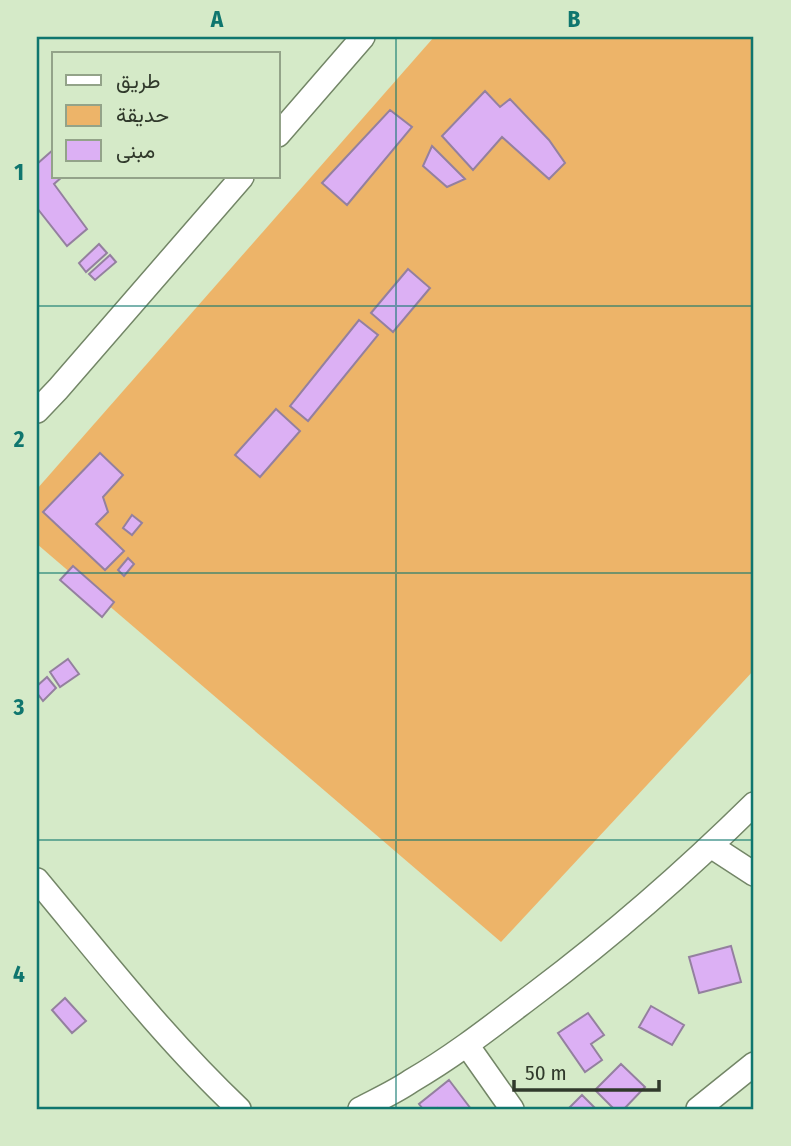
<svg xmlns="http://www.w3.org/2000/svg" width="791" height="1146" font-family="'Fira Sans Condensed',Vazirmatn,sans-serif">
  <rect width="100%" height="100%" fill="#d5eac8"/>
  <path fill="#edb469" d="M 434,37 L 754,37 L 754,670 L 501,942 L 37,544 L 37,489 Z"/>
  <path fill="#dcb0f4" stroke="#94809f" stroke-width="2" d="M 485,91 L 500,107 L 510,99 L 549,140 L 565,163 L 549,179 L 502,137 L 473,170 L 442,136 Z
    M 390,110 L 412,127 L 347,205 L 322,183 Z
    M 432,146 L 465,179 L 447,187 L 423,166 Z
    M 54,149 L 54,177 L 62,177 L 54,184 L 87,229 L 67,246 L 37,208 L 37,164 Z
    M 99,244 L 107,253 L 86,272 L 79,263 Z
    M 110,255 L 116,262 L 95,280 L 89,274 Z
    M 408,269 L 430,288 L 393,332 L 371,313 Z
    M 359,320 L 378,335 L 308,421 L 290,406 Z
    M 276,409 L 300,431 L 260,477 L 235,455 Z
    M 100,453 L 123,475 L 103,497 L 108,512 L 96,524 L 124,551 L 105,570 L 43,512 Z
    M 132,515 L 142,523 L 132,535 L 123,528 Z
    M 128,558 L 134,564 L 124,576 L 118,570 Z
    M 73,566 L 114,602 L 102,617 L 60,580 Z
    M 68,659 L 79,674 L 60,687 L 50,672 Z
    M 47,677 L 56,688 L 43,701 L 37,693 L 37,686 Z
    M 731,946 L 741,982 L 699,993 L 689,957 Z
    M 65,998 L 86,1021 L 72,1033 L 52,1010 Z
    M 651,1006 L 684,1025 L 672,1045 L 639,1027 Z
    M 588,1013 L 604,1035 L 591,1044 L 602,1060 L 585,1072 L 558,1033 Z
    M 621,1064 L 645,1087 L 624,1109 L 614,1109 L 595,1090 Z
    M 449,1080 L 471,1109 L 438,1109 L 437,1108 L 435,1109 L 423,1109 L 419,1104 Z
    M 582,1095 L 596,1109 L 568,1109 Z"/>
  <g fill="none" stroke-linecap="round" stroke-linejoin="round">
    <g stroke="#738667" stroke-width="26">
      <path id="minor" d="M 278,135 L 363,37
        M 37,411 L 58,389 L 242,177
        M 711,846 L 754,874
        M 37,880 C 102,958 165,1039 239,1109
        M 467,1045 L 512,1109
        M 360,1109 C 377,1100 395,1092 411,1081 C 456,1055 496,1023 537,992 C 614,934 686,871 754,804
        M 698,1109 L 754,1064"/>
    </g>
    <use href="#minor" stroke="#fff" stroke-width="23"/>
  </g>
  <path fill="none" stroke="#0f766e" stroke-width="2" stroke-opacity="0.55" d="M 396,37 L 396,1109M 37,306 L 754,306M 37,573 L 754,573M 37,840 L 754,840"/>
  <rect width="791" height="1146" fill="none" stroke="#d5eac8" stroke-width="77"/>
  <rect x="52" y="52" width="228" height="126" fill="#d5eac8" stroke="#93a389" stroke-width="2"/>
  <rect x="66" y="75" width="35" height="10" fill="#ffffff" stroke="#93a389" stroke-width="2"/>
  <text x="116" y="88" font-size="21" fill="#30392b">طريق</text>
  <rect x="66" y="105" width="35" height="21" fill="#edb469" stroke="#93a389" stroke-width="2"/>
  <text x="116" y="122" font-size="21" fill="#30392b">حديقة</text>
  <rect x="66" y="140" width="35" height="21" fill="#dcb0f4" stroke="#93a389" stroke-width="2"/>
  <text x="116" y="158" font-size="21" fill="#30392b">مبنى</text>
  <path d="M514 1080v10h145v-10" fill="none" stroke="#30392b" stroke-width="3.5"/>
  <text x="525" y="1080" font-size="21" fill="#30392b" stroke="#d5eac8" stroke-width="5" paint-order="stroke">50 m</text>
  <rect x="38" y="38" width="714" height="1070" fill="none" stroke="#0f766e" stroke-width="2.5"/>
  <g font-size="23" text-anchor="middle" font-weight="bold" fill="#0f766e">
    <text x="217" y="27">A</text>
    <text x="574" y="27">B</text>
    <text x="19" y="180">1</text>
    <text x="19" y="447">2</text>
    <text x="19" y="715">3</text>
    <text x="19" y="982">4</text>
  </g>
</svg>
